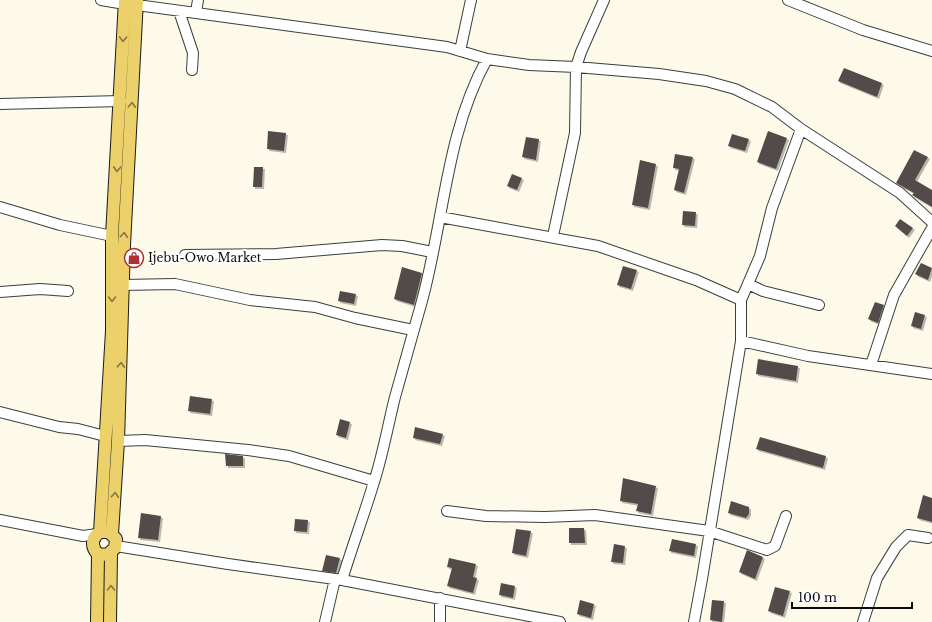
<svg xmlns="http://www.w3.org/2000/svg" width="932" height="622" font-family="'Libre Baskerville',serif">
  <defs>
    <filter id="shadow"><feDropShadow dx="2" dy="2" stdDeviation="0" flood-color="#0004"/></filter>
  </defs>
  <rect width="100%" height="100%" fill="#fdfaea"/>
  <path fill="#524c48" filter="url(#shadow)" d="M 844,68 L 882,83 L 877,97 L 838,81 Z
    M 268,131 L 286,133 L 284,151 L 267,149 Z
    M 768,131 L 787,138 L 776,169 L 757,162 Z
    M 732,134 L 749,139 L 745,151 L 728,146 Z
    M 526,137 L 539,139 L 536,160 L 522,157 Z
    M 914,150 L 928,157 L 915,180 L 932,190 L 932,207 L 912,195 L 914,193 L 896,183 Z
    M 675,154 L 693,157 L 684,193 L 674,190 L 679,169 L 673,168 Z
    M 640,160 L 656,164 L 648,208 L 632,205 Z
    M 254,167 L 263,167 L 262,187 L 253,187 Z
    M 512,174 L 522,178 L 517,190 L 507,186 Z
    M 683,211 L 696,212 L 695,226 L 682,225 Z
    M 900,219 L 913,228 L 907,236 L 895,226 Z
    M 921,263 L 932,268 L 928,280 L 915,274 Z
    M 623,266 L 637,270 L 631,289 L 617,285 Z
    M 402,267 L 422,273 L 414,305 L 394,299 Z
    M 340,291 L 356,294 L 354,304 L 338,301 Z
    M 875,302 L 884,305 L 878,323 L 868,319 Z
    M 915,312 L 925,315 L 921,329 L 911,326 Z
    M 758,359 L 798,366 L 796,381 L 756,374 Z
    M 190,396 L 212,399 L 210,414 L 188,411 Z
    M 340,419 L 350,422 L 346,438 L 336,435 Z
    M 415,427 L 443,434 L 440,444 L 413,438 Z
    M 760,437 L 826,456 L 823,468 L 756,449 Z
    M 225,454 L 243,456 L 243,466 L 226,466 Z
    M 623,478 L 656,486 L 651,514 L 636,511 L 638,504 L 620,501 Z
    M 923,495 L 932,498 L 932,522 L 917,518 Z
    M 731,501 L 749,507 L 749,514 L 746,518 L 728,513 Z
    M 141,513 L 161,516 L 158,540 L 138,538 Z
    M 295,519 L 308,520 L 307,532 L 294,531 Z
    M 569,528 L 584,528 L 585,543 L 569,543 Z
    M 516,529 L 531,531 L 526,556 L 512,553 Z
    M 672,539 L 696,544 L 694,556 L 669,551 Z
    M 614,544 L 625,546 L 623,563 L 611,562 Z
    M 747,550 L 763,557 L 755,579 L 739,572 Z
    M 326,555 L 340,558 L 336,573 L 322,571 Z
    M 449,558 L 476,564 L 473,577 L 477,578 L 473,593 L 447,586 L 452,568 L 447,567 Z
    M 501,583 L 515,586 L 513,598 L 499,595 Z
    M 775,587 L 790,591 L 783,616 L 768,611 Z
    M 580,600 L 594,604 L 591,618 L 577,614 Z
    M 712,600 L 724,601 L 722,622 L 710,620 Z"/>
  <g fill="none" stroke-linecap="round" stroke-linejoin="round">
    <g stroke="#3d3d3d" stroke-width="12">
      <path id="minor" d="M 101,0 L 125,4
        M 788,0 L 863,30 L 932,51
        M 137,5 L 447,47 L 487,59 L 529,65 L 576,67 L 659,74 L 706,81 L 735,89 L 772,107 L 801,129 L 900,193 L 932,222
        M 179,11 L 193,53 L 192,70
        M 196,12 L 198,0
        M 460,51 L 471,0
        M 0,104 L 121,101
        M 0,207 L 60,225 L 112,236
        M 440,217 L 598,246 L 696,280 L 741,300
        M 553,236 L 575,133 L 576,67 L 581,52 L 604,0
        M 185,255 L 276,254 L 382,245 L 402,246 L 432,252
        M 748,284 L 763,291 L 819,305
        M 123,285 L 175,284 L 250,300 L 315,307 L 355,318 L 413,330
        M 0,292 L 40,289 L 68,291
        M 741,341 L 808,356 L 932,374
        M 871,365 L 894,295 L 932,228
        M 0,412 L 59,427 L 78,429 L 105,436
        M 118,441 L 145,440 L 248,450 L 289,456 L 374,481
        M 447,511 L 486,516 L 545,517 L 595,515 L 709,531 L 767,550 L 775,546 L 786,516
        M 0,520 L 83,536 L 97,534
        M 116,546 L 228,564 L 342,580 L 560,622
        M 342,580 C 352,547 364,515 374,482 C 383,454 388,425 395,397 C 404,365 413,333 422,301 C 444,220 446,133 487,59
        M 325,622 L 335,579
        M 440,622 L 440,598
        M 694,622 L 702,579 L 741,341 L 741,300 L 760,256 L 772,208 L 801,129
        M 863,622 L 877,578 L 896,547 L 908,535 L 928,538"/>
    </g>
    <g stroke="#1b1b1b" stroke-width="14">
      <path id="major" d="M 100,532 L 112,331 L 112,236 L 125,0
        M 112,534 L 118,441 L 124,245 L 137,0
        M 97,622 L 98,554 C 91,547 91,538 100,532 L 109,532 L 116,539 L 115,548 L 107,555 L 98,554
        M 110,622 L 111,553"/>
    </g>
    <use href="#minor" stroke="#fff" stroke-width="10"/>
    <use href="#major" stroke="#ecd16b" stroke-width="12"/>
  </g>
  <defs><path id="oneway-chevron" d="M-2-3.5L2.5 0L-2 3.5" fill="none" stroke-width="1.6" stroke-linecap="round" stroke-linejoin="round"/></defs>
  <g stroke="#86773f">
    <use href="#oneway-chevron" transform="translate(123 39) rotate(92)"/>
    <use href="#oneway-chevron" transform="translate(132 105) rotate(-87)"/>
    <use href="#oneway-chevron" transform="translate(117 169) rotate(93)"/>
    <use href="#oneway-chevron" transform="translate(124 235) rotate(-86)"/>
    <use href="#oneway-chevron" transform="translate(112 299) rotate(89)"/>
    <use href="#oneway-chevron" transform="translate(121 365) rotate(-87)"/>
    <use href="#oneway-chevron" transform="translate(115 495) rotate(-86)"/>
    <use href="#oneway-chevron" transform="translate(111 588) rotate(-89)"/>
  </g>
  <defs>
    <g id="shop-ring" transform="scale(1)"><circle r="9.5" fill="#fff" stroke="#ad3032" stroke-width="1.5"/><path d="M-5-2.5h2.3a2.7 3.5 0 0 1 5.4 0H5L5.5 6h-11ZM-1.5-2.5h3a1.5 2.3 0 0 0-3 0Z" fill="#ad3032"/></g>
  </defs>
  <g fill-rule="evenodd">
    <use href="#shop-ring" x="134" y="258"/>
  </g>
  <g text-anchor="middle" stroke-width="4" stroke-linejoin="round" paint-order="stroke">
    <g font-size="12" fill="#0a0a0a" stroke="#fff" text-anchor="start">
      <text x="148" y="262">Ijebu-Owo Market</text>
    </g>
  </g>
  <path d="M792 602v6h120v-6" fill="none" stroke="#0a0a0a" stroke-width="2"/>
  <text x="798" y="602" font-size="12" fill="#0a0a0a" stroke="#ffffff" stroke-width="3" paint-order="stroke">100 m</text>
</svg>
